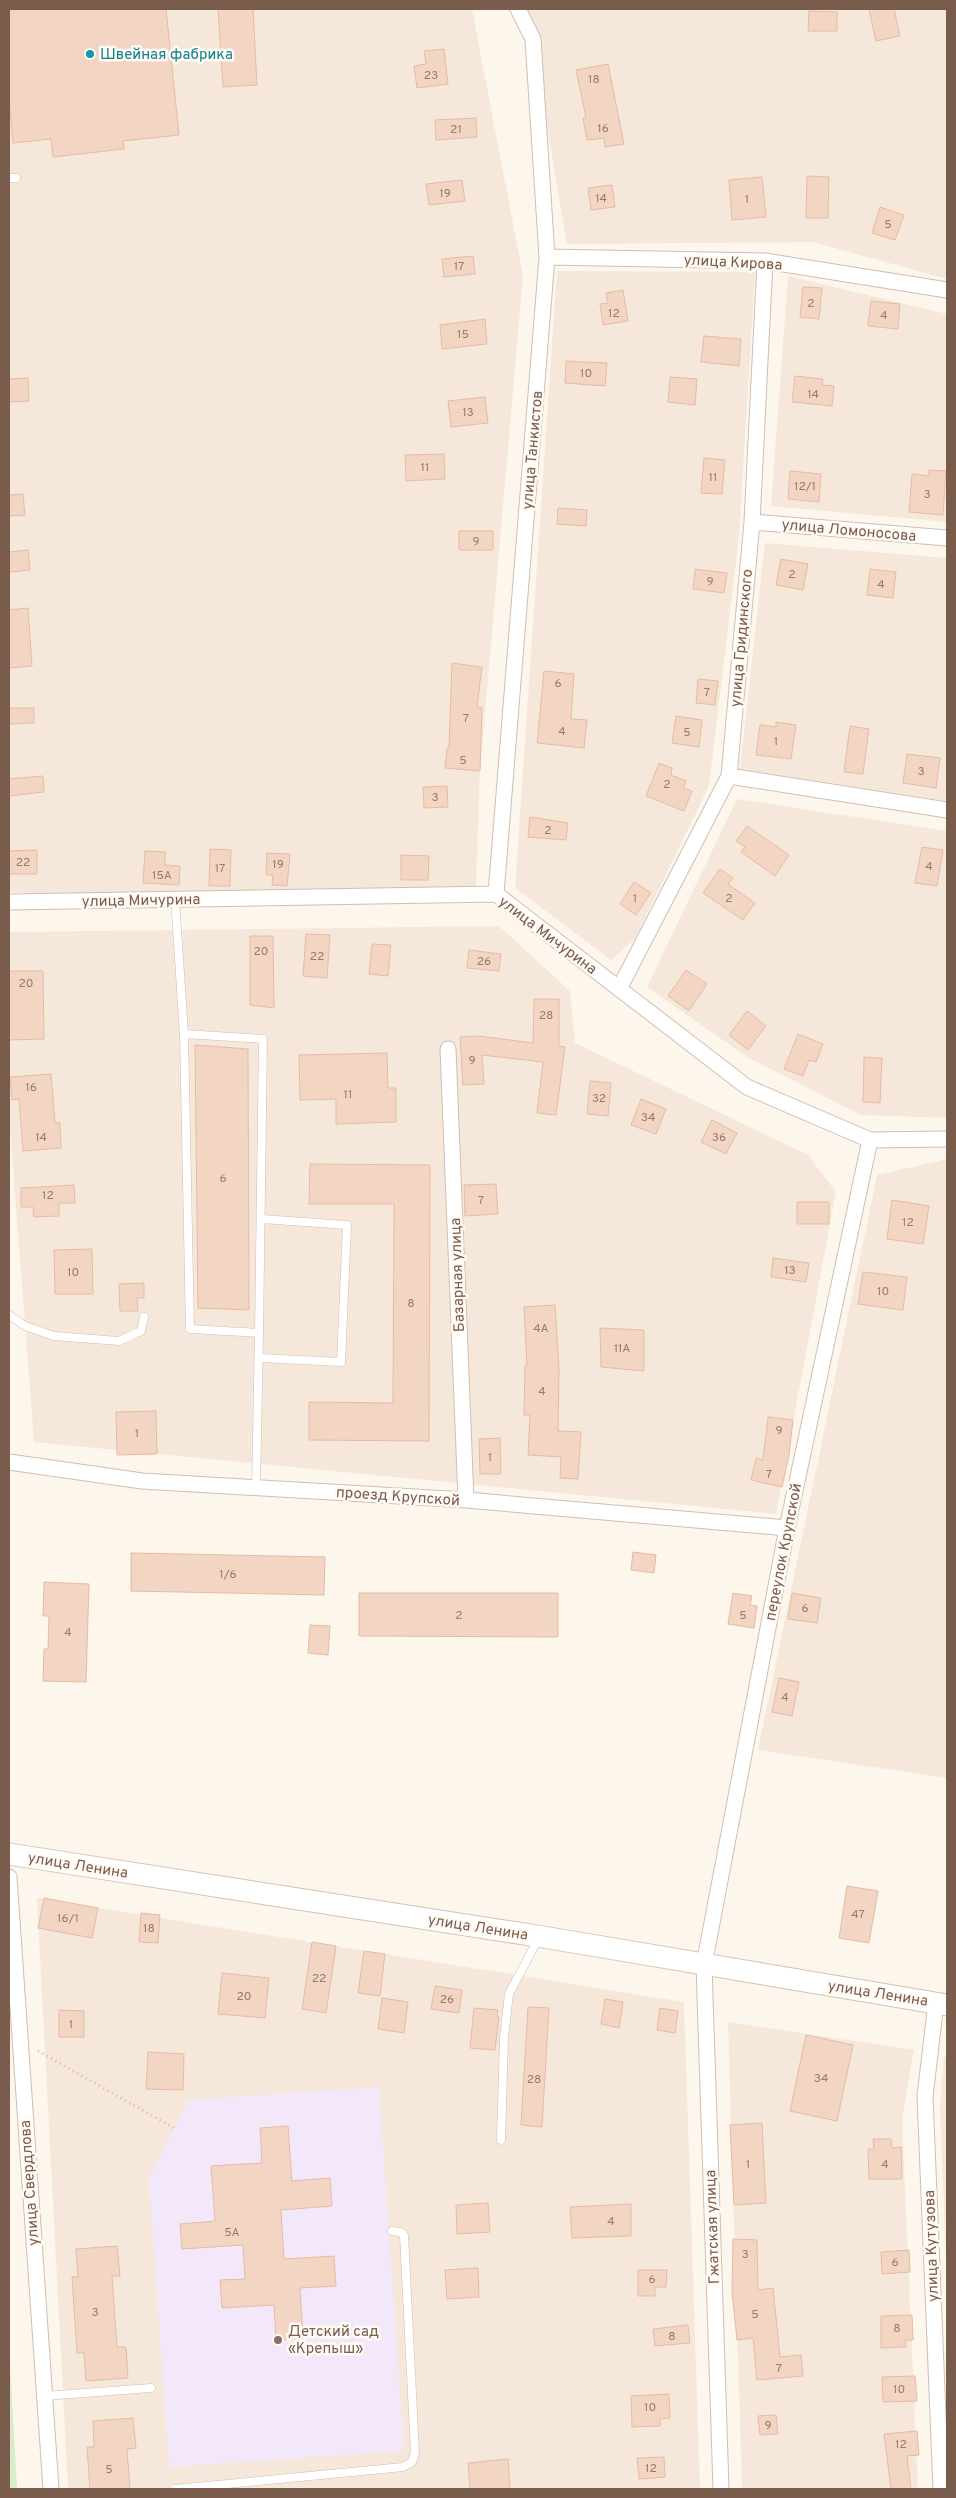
<svg xmlns="http://www.w3.org/2000/svg" width="956" height="2498" font-family="Overpass,sans-serif">
  <rect width="100%" height="100%" fill="#fdf6ec"/>
  <path fill="#f5e8da" d="M 9,9 L 472,9 L 523,276 L 480,771 L 476,887 L 175,899 L 9,892 Z
    M 518,9 L 947,9 L 947,279 L 813,242 L 567,244 L 535,55 Z
    M 557,271 L 755,272 L 739,537 L 709,786 L 635,939 L 611,960 L 515,888 Z
    M 788,276 L 947,314 L 947,522 L 771,506 Z
    M 765,543 L 947,558 L 947,801 L 740,769 Z
    M 737,799 L 947,831 L 947,1118 L 861,1115 L 747,1057 L 647,987 Z
    M 499,926 L 570,991 L 575,1043 L 808,1155 L 836,1192 L 776,1514 L 34,1442 L 9,1116 L 9,932 Z
    M 947,1159 L 947,1778 L 758,1750 L 877,1175 Z
    M 37,1898 L 684,2002 L 700,2489 L 68,2489 Z
    M 728,2022 L 914,2050 L 902,2118 L 918,2489 L 742,2489 Z
    M 944,2057 L 947,2058 L 947,2284 L 940,2107 Z"/>
  <path fill="#f3e8fa" d="M 379,2087 L 404,2451 L 169,2467 L 149,2178 L 188,2100 Z"/>
  <path fill="#d8ecc9" d="M 9,2345 L 17,2489 L 9,2489 Z"/>
  <path fill="#f3d5c3" stroke="#e6bba3" d="M 9,9 L 166,9 L 179,135 L 123,141 L 124,149 L 53,157 L 51,139 L 13,143 L 9,98 Z
    M 218,9 L 253,9 L 257,85 L 223,87 Z
    M 869,9 L 894,9 L 900,36 L 876,41 Z
    M 809,11 L 837,12 L 837,31 L 808,31 Z
    M 444,49 L 448,84 L 417,88 L 414,66 L 426,64 L 424,51 Z
    M 608,64 L 624,144 L 605,147 L 604,138 L 587,140 L 583,118 L 586,118 L 576,70 Z
    M 476,118 L 477,137 L 436,140 L 435,120 Z
    M 807,176 L 829,177 L 828,218 L 806,218 Z
    M 762,177 L 766,217 L 732,220 L 729,180 Z
    M 462,180 L 465,201 L 429,205 L 426,184 Z
    M 612,185 L 615,207 L 591,210 L 588,188 Z
    M 880,207 L 904,215 L 895,240 L 872,233 Z
    M 473,256 L 475,274 L 444,277 L 442,259 Z
    M 803,287 L 822,288 L 819,319 L 800,317 Z
    M 623,290 L 628,321 L 603,325 L 600,304 L 608,303 L 606,293 Z
    M 871,301 L 900,304 L 898,329 L 868,326 Z
    M 485,319 L 487,344 L 442,349 L 440,325 Z
    M 704,336 L 741,339 L 739,366 L 701,362 Z
    M 566,361 L 607,363 L 605,386 L 565,383 Z
    M 795,376 L 823,379 L 822,385 L 834,386 L 832,406 L 792,402 Z
    M 670,377 L 697,379 L 695,405 L 668,402 Z
    M 28,378 L 29,401 L 9,402 L 9,379 Z
    M 485,397 L 488,423 L 451,427 L 448,401 Z
    M 444,454 L 445,479 L 406,481 L 405,455 Z
    M 704,458 L 725,460 L 722,494 L 701,493 Z
    M 929,470 L 946,471 L 943,515 L 909,512 L 912,474 L 929,476 Z
    M 790,471 L 821,474 L 819,502 L 788,499 Z
    M 23,494 L 25,515 L 9,516 L 9,495 Z
    M 558,508 L 587,510 L 586,526 L 557,524 Z
    M 459,531 L 493,531 L 493,550 L 459,550 Z
    M 28,550 L 30,570 L 9,572 L 9,552 Z
    M 781,559 L 808,564 L 803,590 L 776,585 Z
    M 695,569 L 727,573 L 724,593 L 693,589 Z
    M 870,569 L 896,572 L 893,598 L 867,595 Z
    M 28,608 L 32,666 L 9,668 L 9,610 Z
    M 452,663 L 482,667 L 477,707 L 482,708 L 480,771 L 445,768 L 447,748 L 449,748 Z
    M 544,671 L 574,674 L 571,719 L 587,720 L 584,748 L 537,743 Z
    M 698,679 L 718,681 L 715,705 L 696,703 Z
    M 9,708 L 34,708 L 34,723 L 9,724 Z
    M 676,716 L 702,720 L 699,747 L 672,743 Z
    M 776,722 L 796,725 L 791,759 L 756,755 L 760,725 L 776,727 Z
    M 850,726 L 869,729 L 863,774 L 844,772 Z
    M 907,754 L 940,758 L 936,788 L 903,783 Z
    M 659,763 L 672,768 L 671,775 L 686,781 L 683,788 L 692,791 L 684,811 L 646,796 Z
    M 43,776 L 44,792 L 9,796 L 9,779 Z
    M 447,786 L 448,807 L 424,808 L 423,787 Z
    M 530,817 L 568,823 L 566,840 L 528,837 Z
    M 747,826 L 789,855 L 775,876 L 741,852 L 745,847 L 736,841 Z
    M 922,847 L 943,850 L 937,886 L 915,883 Z
    M 210,849 L 231,850 L 230,886 L 209,886 Z
    M 37,850 L 37,874 L 9,874 L 9,851 Z
    M 145,851 L 165,852 L 165,865 L 180,866 L 179,885 L 143,883 Z
    M 267,853 L 290,854 L 287,886 L 272,885 L 273,875 L 266,875 Z
    M 401,855 L 429,856 L 428,880 L 401,880 Z
    M 720,869 L 733,878 L 728,884 L 755,903 L 743,920 L 703,893 Z
    M 634,882 L 651,893 L 636,915 L 620,904 Z
    M 306,934 L 330,935 L 327,978 L 303,976 Z
    M 250,936 L 273,936 L 274,1008 L 250,1005 Z
    M 372,944 L 391,945 L 388,976 L 369,974 Z
    M 469,950 L 501,954 L 499,971 L 467,968 Z
    M 686,970 L 707,984 L 689,1011 L 668,996 Z
    M 9,971 L 43,971 L 44,1039 L 9,1040 Z
    M 534,999 L 559,999 L 559,1046 L 565,1047 L 556,1115 L 537,1113 L 543,1062 L 482,1055 L 484,1084 L 463,1085 L 460,1037 L 479,1036 L 533,1043 Z
    M 747,1011 L 766,1026 L 748,1050 L 729,1035 Z
    M 798,1034 L 823,1044 L 816,1062 L 809,1060 L 803,1076 L 784,1069 Z
    M 195,1045 L 248,1049 L 249,1310 L 198,1308 Z
    M 387,1053 L 388,1088 L 396,1088 L 396,1122 L 336,1124 L 336,1099 L 300,1100 L 299,1055 Z
    M 864,1057 L 882,1058 L 880,1103 L 863,1102 Z
    M 51,1074 L 55,1123 L 60,1123 L 61,1148 L 23,1151 L 19,1099 L 12,1100 L 10,1077 Z
    M 590,1081 L 611,1083 L 608,1116 L 587,1114 Z
    M 641,1099 L 666,1109 L 656,1134 L 631,1125 Z
    M 712,1120 L 737,1133 L 726,1154 L 701,1142 Z
    M 310,1164 L 430,1165 L 429,1441 L 309,1440 L 309,1402 L 393,1403 L 394,1204 L 309,1204 Z
    M 496,1184 L 498,1214 L 465,1216 L 464,1185 Z
    M 74,1185 L 75,1203 L 59,1203 L 59,1216 L 34,1217 L 33,1207 L 21,1207 L 21,1188 Z
    M 892,1200 L 929,1206 L 923,1244 L 887,1239 Z
    M 797,1202 L 829,1202 L 829,1224 L 797,1224 Z
    M 92,1249 L 93,1294 L 55,1294 L 54,1250 Z
    M 773,1258 L 809,1263 L 806,1282 L 771,1277 Z
    M 863,1272 L 907,1277 L 903,1310 L 858,1304 Z
    M 144,1283 L 144,1298 L 137,1298 L 138,1311 L 120,1311 L 119,1284 Z
    M 555,1305 L 559,1368 L 558,1431 L 581,1432 L 578,1479 L 560,1478 L 561,1457 L 528,1455 L 530,1415 L 524,1415 L 525,1365 L 527,1365 L 524,1307 Z
    M 600,1328 L 644,1330 L 644,1371 L 601,1367 Z
    M 156,1411 L 157,1454 L 117,1455 L 116,1412 Z
    M 768,1417 L 793,1420 L 789,1455 L 782,1487 L 751,1480 L 756,1458 L 763,1460 Z
    M 500,1438 L 501,1474 L 480,1474 L 479,1439 Z
    M 633,1552 L 656,1555 L 654,1573 L 631,1570 Z
    M 131,1553 L 325,1557 L 324,1595 L 131,1591 Z
    M 44,1582 L 89,1584 L 86,1682 L 43,1681 L 44,1649 L 48,1649 L 49,1616 L 43,1616 Z
    M 359,1593 L 558,1593 L 558,1637 L 359,1636 Z
    M 733,1593 L 752,1596 L 750,1605 L 757,1606 L 754,1628 L 728,1624 Z
    M 792,1593 L 821,1598 L 817,1623 L 788,1619 Z
    M 310,1625 L 330,1626 L 328,1655 L 308,1653 Z
    M 779,1678 L 799,1682 L 792,1716 L 772,1712 Z
    M 847,1886 L 878,1891 L 869,1943 L 839,1938 Z
    M 44,1898 L 98,1908 L 92,1938 L 38,1928 Z
    M 141,1913 L 160,1915 L 158,1943 L 139,1942 Z
    M 312,1942 L 336,1946 L 326,2013 L 302,2009 Z
    M 364,1951 L 385,1954 L 380,1996 L 358,1993 Z
    M 222,1973 L 269,1978 L 265,2018 L 218,2014 Z
    M 435,1986 L 462,1990 L 459,2013 L 431,2009 Z
    M 382,1998 L 408,2002 L 404,2033 L 378,2029 Z
    M 605,1999 L 623,2002 L 619,2028 L 601,2024 Z
    M 528,2007 L 549,2008 L 542,2127 L 521,2125 Z
    M 474,2008 L 498,2010 L 497,2017 L 499,2017 L 495,2050 L 470,2048 Z
    M 660,2008 L 678,2011 L 675,2033 L 657,2030 Z
    M 59,2010 L 84,2011 L 84,2037 L 59,2037 Z
    M 806,2035 L 853,2045 L 837,2121 L 790,2111 Z
    M 148,2052 L 184,2054 L 183,2090 L 146,2089 Z
    M 762,2123 L 766,2203 L 734,2205 L 730,2125 Z
    M 288,2126 L 292,2181 L 330,2178 L 332,2206 L 281,2210 L 284,2259 L 334,2256 L 336,2286 L 300,2288 L 303,2338 L 276,2340 L 274,2305 L 222,2308 L 220,2280 L 245,2279 L 243,2245 L 182,2249 L 180,2224 L 215,2221 L 211,2166 L 262,2163 L 260,2128 Z
    M 873,2139 L 891,2139 L 892,2148 L 901,2147 L 902,2179 L 869,2179 L 868,2149 L 874,2149 Z
    M 488,2203 L 490,2232 L 457,2234 L 456,2205 Z
    M 631,2204 L 631,2236 L 572,2238 L 570,2207 Z
    M 733,2239 L 757,2240 L 758,2290 L 773,2288 L 780,2357 L 801,2355 L 803,2376 L 757,2380 L 753,2338 L 737,2340 L 732,2292 Z
    M 117,2246 L 120,2276 L 112,2276 L 117,2347 L 126,2347 L 128,2378 L 86,2381 L 84,2353 L 77,2353 L 72,2277 L 78,2277 L 76,2249 Z
    M 909,2250 L 910,2272 L 882,2274 L 881,2252 Z
    M 478,2268 L 479,2297 L 447,2299 L 445,2270 Z
    M 638,2270 L 667,2270 L 666,2287 L 655,2287 L 655,2296 L 638,2296 Z
    M 912,2315 L 913,2340 L 905,2340 L 906,2347 L 881,2348 L 881,2316 Z
    M 688,2325 L 690,2343 L 655,2346 L 653,2329 Z
    M 915,2376 L 917,2401 L 883,2402 L 882,2377 Z
    M 669,2394 L 670,2418 L 660,2419 L 660,2426 L 632,2427 L 631,2396 Z
    M 776,2415 L 778,2434 L 760,2435 L 758,2416 Z
    M 133,2418 L 136,2448 L 127,2449 L 130,2489 L 90,2489 L 87,2447 L 94,2447 L 93,2421 Z
    M 917,2431 L 919,2455 L 907,2456 L 911,2489 L 891,2489 L 884,2434 Z
    M 664,2457 L 665,2477 L 639,2479 L 637,2458 Z
    M 508,2459 L 510,2489 L 470,2489 L 468,2463 Z"/>
  <g fill="none" stroke-linecap="round" stroke-linejoin="round">
    <g stroke="#d1beb0" stroke-width="9">
      <path id="service" d="M 9,178 L 16,178
        M 175,899 L 184,1034 L 190,1329 L 259,1333 L 256,1487
        M 184,1034 L 263,1039 L 259,1333
        M 9,1315 L 25,1326 L 54,1336 L 119,1341 L 141,1331 L 144,1317
        M 259,1358 L 341,1362 L 347,1225 L 261,1219
        M 501,2140 L 504,2038 L 509,1994 L 535,1945 L 537,1937
        M 44,2396 L 151,2388
        M 175,2489 L 403,2467 L 412,2462 L 415,2453 L 404,2236 L 401,2232 L 392,2231"/>
    </g>
    <g stroke="#d1beb0" stroke-width="17">
      <path id="minor" d="M 547,257 L 765,261 L 947,290
        M 752,522 L 947,538
        M 729,776 L 947,810
        M 496,894 L 547,257 L 533,39 L 518,9
        M 9,902 L 496,894 L 747,1087 L 870,1140 L 947,1139
        M 619,989 L 729,776 L 752,522 L 765,261
        M 448,1049 L 466,1500
        M 9,1462 L 142,1481 L 466,1500 L 787,1528
        M 9,1877 L 51,2489
        M 936,2003 L 925,2096 L 941,2489
        M 721,2489 L 704,1965 L 787,1528 L 870,1140"/>
    </g>
    <g stroke="#d6c0b0" stroke-width="23">
      <path id="secondary" d="M 9,1854 L 537,1936 L 947,2005"/>
    </g>
    <path stroke="#d9b8a5" stroke-width="3" stroke-dasharray="1 4" stroke-linecap="butt" d="M 38,2051 L 174,2128"/>
    <use href="#service" stroke="#fff" stroke-width="8"/>
    <use href="#minor" stroke="#fff" stroke-width="15"/>
    <use href="#secondary" stroke="#fff" stroke-width="21"/>
  </g>
  <circle fill="#0f9aa8" stroke="#fffaf3" stroke-width="2" cx="90" cy="54" r="5"/>
  <circle fill="#8d6e63" stroke="#fffaf3" stroke-width="2" cx="278" cy="2340" r="5"/>
  <g text-anchor="middle" stroke-width="5" stroke-linejoin="round" paint-order="stroke">
    <g font-size="12" fill="#987a6a">
      <text x="431" y="79">23</text>
      <text x="594" y="83">18</text>
      <text x="603" y="132">16</text>
      <text x="456" y="133">21</text>
      <text x="445" y="197">19</text>
      <text x="601" y="202">14</text>
      <text x="747" y="203">1</text>
      <text x="888" y="228">5</text>
      <text x="459" y="270">17</text>
      <text x="811" y="307">2</text>
      <text x="614" y="317">12</text>
      <text x="884" y="319">4</text>
      <text x="463" y="338">15</text>
      <text x="586" y="377">10</text>
      <text x="813" y="398">14</text>
      <text x="468" y="416">13</text>
      <text x="425" y="471">11</text>
      <text x="713" y="481">11</text>
      <text x="805" y="490">12/1</text>
      <text x="927" y="498">3</text>
      <text x="476" y="545">9</text>
      <text x="792" y="578">2</text>
      <text x="710" y="585">9</text>
      <text x="881" y="588">4</text>
      <text x="558" y="687">6</text>
      <text x="707" y="696">7</text>
      <text x="466" y="722">7</text>
      <text x="562" y="735">4</text>
      <text x="687" y="736">5</text>
      <text x="776" y="745">1</text>
      <text x="463" y="764">5</text>
      <text x="921" y="775">3</text>
      <text x="667" y="788">2</text>
      <text x="435" y="801">3</text>
      <text x="548" y="834">2</text>
      <text x="23" y="866">22</text>
      <text x="278" y="868">19</text>
      <text x="929" y="870">4</text>
      <text x="220" y="872">17</text>
      <text x="162" y="879">15А</text>
      <text x="635" y="902">1</text>
      <text x="729" y="902">2</text>
      <text x="261" y="955">20</text>
      <text x="317" y="960">22</text>
      <text x="484" y="965">26</text>
      <text x="26" y="987">20</text>
      <text x="546" y="1019">28</text>
      <text x="472" y="1064">9</text>
      <text x="31" y="1091">16</text>
      <text x="348" y="1098">11</text>
      <text x="599" y="1102">32</text>
      <text x="648" y="1121">34</text>
      <text x="41" y="1141">14</text>
      <text x="719" y="1141">36</text>
      <text x="223" y="1182">6</text>
      <text x="48" y="1199">12</text>
      <text x="481" y="1204">7</text>
      <text x="908" y="1226">12</text>
      <text x="790" y="1274">13</text>
      <text x="73" y="1276">10</text>
      <text x="883" y="1295">10</text>
      <text x="411" y="1307">8</text>
      <text x="541" y="1332">4А</text>
      <text x="622" y="1352">11А</text>
      <text x="542" y="1395">4</text>
      <text x="779" y="1434">9</text>
      <text x="137" y="1437">1</text>
      <text x="490" y="1461">1</text>
      <text x="769" y="1478">7</text>
      <text x="228" y="1578">1/6</text>
      <text x="805" y="1612">6</text>
      <text x="459" y="1619">2</text>
      <text x="743" y="1619">5</text>
      <text x="68" y="1636">4</text>
      <text x="785" y="1701">4</text>
      <text x="858" y="1918">47</text>
      <text x="68" y="1922">16/1</text>
      <text x="149" y="1932">18</text>
      <text x="319" y="1982">22</text>
      <text x="244" y="2000">20</text>
      <text x="447" y="2003">26</text>
      <text x="71" y="2028">1</text>
      <text x="821" y="2082">34</text>
      <text x="534" y="2083">28</text>
      <text x="748" y="2168">1</text>
      <text x="885" y="2168">4</text>
      <text x="611" y="2225">4</text>
      <text x="232" y="2236">5А</text>
      <text x="745" y="2258">3</text>
      <text x="895" y="2266">6</text>
      <text x="652" y="2283">6</text>
      <text x="95" y="2316">3</text>
      <text x="755" y="2318">5</text>
      <text x="897" y="2332">8</text>
      <text x="672" y="2340">8</text>
      <text x="779" y="2372">7</text>
      <text x="899" y="2393">10</text>
      <text x="650" y="2411">10</text>
      <text x="768" y="2429">9</text>
      <text x="901" y="2448">12</text>
      <text x="651" y="2472">12</text>
      <text x="109" y="2473">5</text>
    </g>
    <g font-size="15" fill="#0d838f" stroke="#fffaf3" text-anchor="start">
      <text x="100" y="59">Швейная фабрика</text>
    </g>
    <g font-size="15" fill="#7a5c4d" stroke="#fffaf3">
      <text transform="translate(733 262) rotate(3)" y="5">улица Кирова</text>
      <text transform="translate(532 450) rotate(-85)" y="5">улица Танкистов</text>
      <text transform="translate(849 530) rotate(5)" y="5">улица Ломоносова</text>
      <text transform="translate(741 638) rotate(-85)" y="5">улица Гридинского</text>
      <text transform="translate(141 900) rotate(-1)" y="5">улица Мичурина</text>
      <text transform="translate(548 935) rotate(37)" y="5">улица Мичурина</text>
      <text transform="translate(457 1275) rotate(-92)" y="5">Базарная улица</text>
      <text transform="translate(398 1496) rotate(4)" y="5">проезд Крупской</text>
      <text transform="translate(783 1552) rotate(-79)" y="5">переулок Крупской</text>
      <text transform="translate(78 1865) rotate(9)" y="5">улица Ленина</text>
      <text transform="translate(478 1927) rotate(9)" y="5">улица Ленина</text>
      <text transform="translate(878 1993) rotate(9)" y="5">улица Ленина</text>
      <text transform="translate(29 2183) rotate(-94)" y="5">улица Свердлова</text>
      <text transform="translate(712 2227) rotate(-92)" y="5">Гжатская улица</text>
      <text transform="translate(931 2246) rotate(-92)" y="5">улица Кутузова</text>
    </g>
    <g font-size="15" fill="#785e54" stroke="#fffaf3" text-anchor="start">
      <text x="288" y="2336">Детский сад<tspan x="288" dy="17">«Крепыш»</tspan></text>
    </g>
  </g>
  <rect width="956" height="2498" fill="none" stroke="#7a5c4d" stroke-width="20"/>
</svg>
